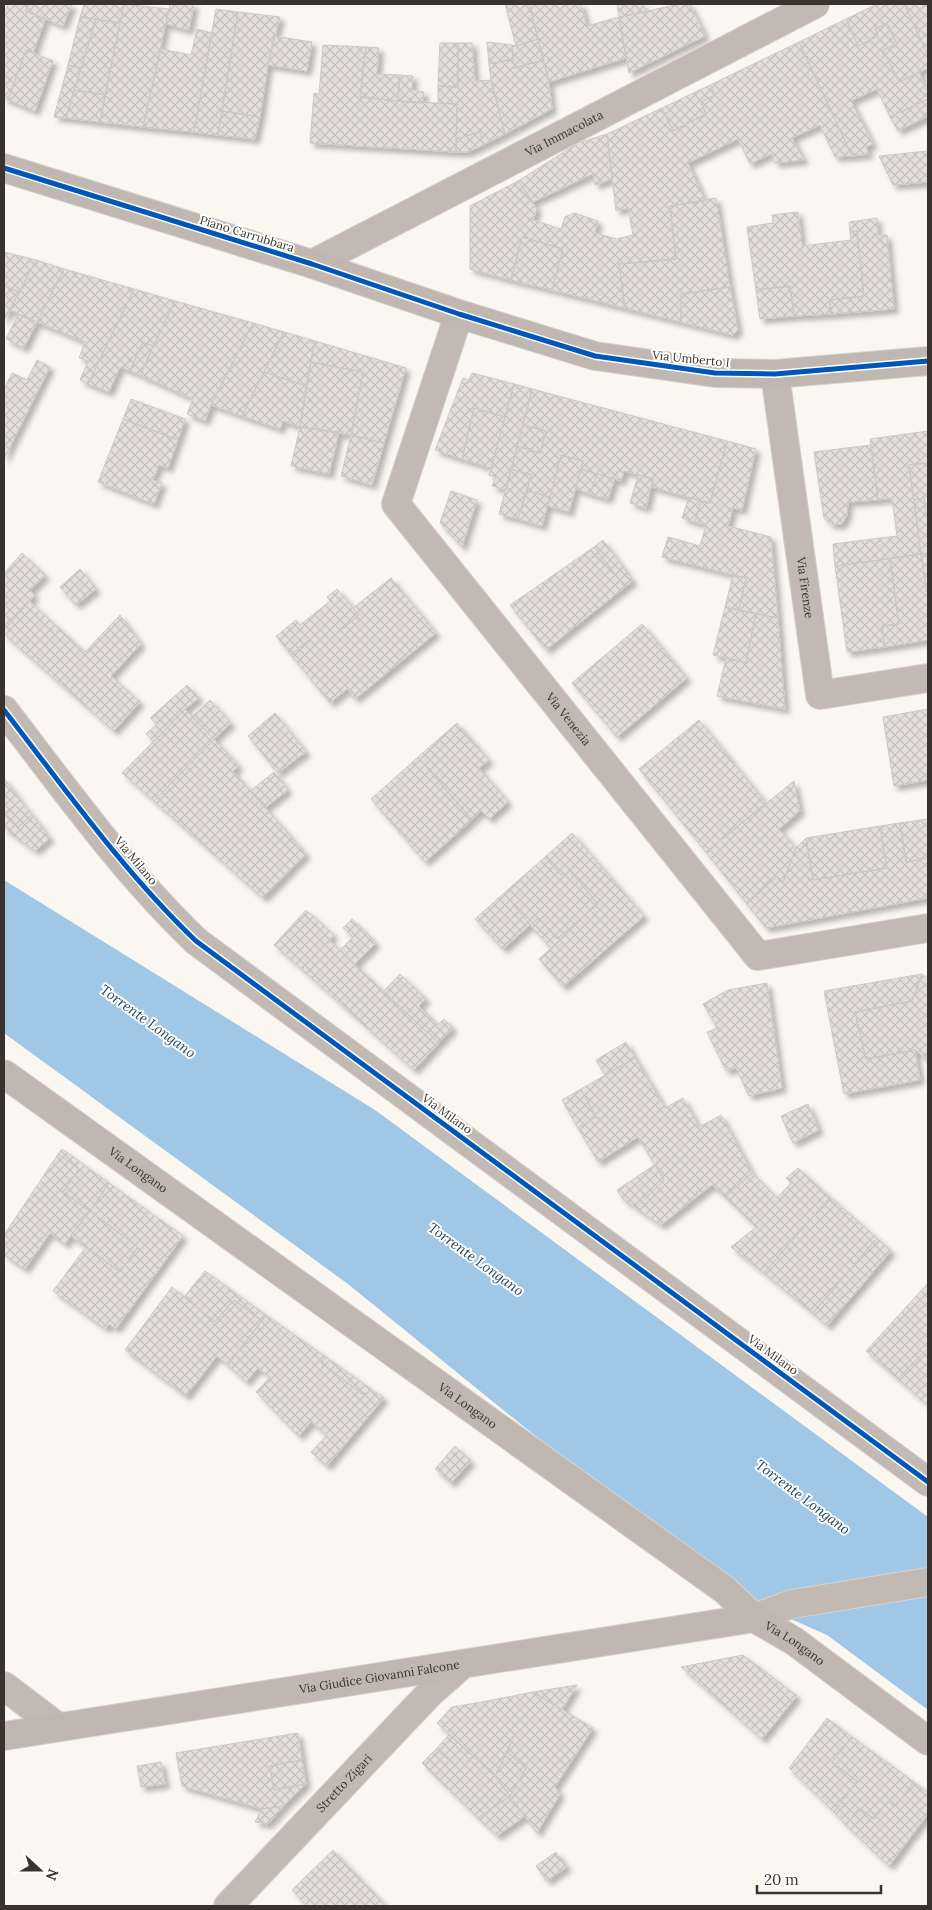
<svg xmlns="http://www.w3.org/2000/svg" width="932" height="1910" font-family="Lora,serif">
  <defs>
    <pattern id="building-cross-hatch" width="8" height="8" patternUnits="userSpaceOnUse" patternTransform="scale(1.25)"><rect width="8" height="8" fill="#e4dfda"/><path d="M0 0l8 8M0 8l8-8" fill="none" stroke="#c4c0bb"/></pattern>
    <filter id="shadow"><feDropShadow dx="4.5" dy="4.5" stdDeviation="2.5" flood-color="#0004"/></filter>
  </defs>
  <rect width="100%" height="100%" fill="#faf7f1"/>
  <path fill="#a1c7e6" d="M 4,880 L 375,1110 L 928,1517 L 928,1710 L 827,1635 L 725,1590 L 348,1284 L 4,1033 Z"/>
  <path fill="url(#building-cross-hatch)" stroke="#ccc8c2" filter="url(#shadow)" d="M 8,4 L 29,4 L 26,11 L 45,20 L 33,53 L 26,50 L 8,100 L 4,99 L 4,14 Z
    M 29,4 L 72,4 L 63,26 L 26,11 Z
    M 84,4 L 124,4 L 120,23 L 80,17 Z
    M 124,4 L 169,9 L 143,127 L 100,122 Z
    M 170,4 L 194,4 L 189,30 L 166,24 Z
    M 505,4 L 529,4 L 538,39 L 516,46 Z
    M 529,4 L 581,4 L 587,26 L 619,17 L 626,58 L 549,82 Z
    M 617,4 L 644,4 L 646,12 L 619,17 Z
    M 680,4 L 690,4 L 705,36 L 629,73 L 619,17 Z
    M 877,4 L 907,4 L 905,5 L 928,56 L 928,68 L 899,82 L 883,50 L 897,44 L 887,23 L 875,29 L 878,36 L 858,46 L 846,19 Z
    M 907,4 L 928,4 L 928,56 L 905,5 Z
    M 216,9 L 238,12 L 218,135 L 194,132 Z
    M 238,12 L 280,17 L 268,65 L 260,117 L 222,111 Z
    M 80,17 L 96,19 L 81,68 L 68,65 Z
    M 96,19 L 120,23 L 105,95 L 74,90 Z
    M 846,19 L 858,46 L 878,36 L 875,29 L 887,23 L 897,44 L 883,50 L 899,82 L 919,72 L 928,92 L 928,99 L 890,117 L 877,89 L 851,101 L 873,144 L 866,147 L 869,154 L 852,156 L 799,42 Z
    M 197,29 L 212,33 L 194,132 L 143,127 L 161,49 L 191,55 Z
    M 274,36 L 312,42 L 307,71 L 268,65 Z
    M 538,39 L 543,60 L 514,68 L 512,45 L 516,46 Z
    M 487,42 L 512,45 L 513,59 L 489,64 Z
    M 799,42 L 852,156 L 835,157 L 820,125 L 792,138 L 804,160 L 775,163 L 771,154 L 750,164 L 738,139 L 688,163 L 705,201 L 670,206 L 676,259 L 619,264 L 625,308 L 552,290 L 563,249 L 522,237 L 511,280 L 470,269 L 470,206 L 518,181 L 537,209 L 533,220 L 561,229 L 565,217 L 574,213 L 598,221 L 595,233 L 616,239 L 633,235 L 628,208 L 616,211 L 607,134 L 662,108 L 673,131 L 706,114 L 701,102 L 715,95 L 710,85 Z
    M 440,43 L 458,43 L 458,87 L 438,86 Z
    M 458,43 L 472,43 L 475,81 L 491,80 L 505,134 L 483,145 L 480,132 L 456,139 L 457,104 L 438,103 L 438,86 L 458,87 Z
    M 323,45 L 366,47 L 360,97 L 398,101 L 457,104 L 456,152 L 310,143 L 314,93 L 319,94 Z
    M 366,47 L 379,48 L 377,74 L 400,75 L 398,101 L 360,97 Z
    M 26,50 L 53,61 L 35,111 L 8,100 Z
    M 513,59 L 514,68 L 543,60 L 549,82 L 552,109 L 505,134 L 491,80 L 489,64 Z
    M 68,65 L 81,68 L 66,118 L 54,117 Z
    M 400,75 L 413,76 L 412,90 L 424,92 L 423,103 L 398,101 Z
    M 710,85 L 715,95 L 701,102 L 706,114 L 673,131 L 662,108 Z
    M 74,90 L 105,95 L 100,122 L 66,118 Z
    M 928,99 L 928,116 L 898,131 L 890,117 Z
    M 222,111 L 260,117 L 255,139 L 218,135 Z
    M 480,132 L 483,145 L 468,152 L 456,152 L 456,139 Z
    M 607,134 L 612,179 L 595,185 L 593,174 L 533,202 L 518,181 L 578,143 Z
    M 928,151 L 928,182 L 893,185 L 879,156 Z
    M 716,198 L 730,287 L 681,294 L 681,322 L 625,308 L 619,264 L 676,259 L 670,206 Z
    M 798,212 L 802,246 L 851,240 L 850,231 L 857,231 L 864,296 L 830,300 L 831,314 L 794,316 L 790,286 L 756,290 L 747,227 L 773,223 L 772,215 Z
    M 877,218 L 878,235 L 887,235 L 894,309 L 831,314 L 830,300 L 864,296 L 857,231 L 850,231 L 849,222 Z
    M 522,237 L 563,249 L 552,290 L 511,280 Z
    M 4,252 L 36,260 L 19,292 L 5,286 L 4,289 Z
    M 36,260 L 64,269 L 37,322 L 10,310 Z
    M 64,269 L 134,289 L 88,384 L 80,380 L 88,361 L 79,358 L 85,342 L 37,322 Z
    M 5,286 L 19,292 L 4,321 L 4,289 Z
    M 790,286 L 794,316 L 760,319 L 756,290 Z
    M 730,287 L 738,330 L 733,335 L 681,322 L 681,294 Z
    M 134,289 L 175,301 L 153,346 L 143,342 L 130,371 L 120,367 L 109,392 L 88,384 Z
    M 175,301 L 253,323 L 211,405 L 205,421 L 187,414 L 193,399 L 140,375 Z
    M 18,315 L 37,322 L 24,348 L 6,339 Z
    M 253,323 L 284,332 L 242,416 L 211,405 Z
    M 284,332 L 315,341 L 306,386 L 264,372 Z
    M 315,341 L 406,368 L 384,443 L 351,435 L 363,372 L 311,362 Z
    M 143,342 L 153,346 L 140,375 L 130,371 Z
    M 37,360 L 50,367 L 4,459 L 4,389 L 12,373 L 27,380 Z
    M 311,362 L 363,372 L 351,435 L 300,427 Z
    M 264,372 L 306,386 L 300,427 L 283,421 L 280,429 L 242,416 Z
    M 472,373 L 514,384 L 505,417 L 474,408 L 462,459 L 435,450 L 463,378 L 469,380 Z
    M 514,384 L 532,389 L 506,490 L 492,486 L 496,477 L 489,475 Z
    M 532,389 L 727,441 L 710,503 L 652,487 L 653,479 L 624,471 L 621,481 L 581,469 L 583,461 L 561,455 L 550,497 L 527,491 L 531,475 L 511,469 L 517,446 L 540,453 L 546,431 L 523,425 Z
    M 131,399 L 185,419 L 178,440 L 123,419 Z
    M 474,408 L 505,417 L 491,468 L 462,459 Z
    M 123,419 L 178,440 L 168,468 L 159,465 L 153,480 L 162,483 L 154,504 L 98,482 Z
    M 523,425 L 546,431 L 540,453 L 517,446 Z
    M 300,427 L 339,432 L 329,474 L 291,466 Z
    M 928,431 L 928,463 L 909,465 L 921,554 L 835,566 L 833,544 L 897,536 L 892,498 L 878,500 L 870,439 Z
    M 351,435 L 384,443 L 372,485 L 341,476 Z
    M 727,441 L 756,449 L 742,510 L 733,508 L 728,526 L 771,537 L 778,618 L 739,610 L 746,578 L 662,557 L 668,537 L 700,546 L 706,525 L 695,522 L 701,501 L 710,503 Z
    M 871,445 L 878,500 L 848,502 L 847,515 L 842,524 L 832,525 L 824,518 L 814,452 Z
    M 561,455 L 583,461 L 569,512 L 548,506 Z
    M 928,463 L 928,515 L 926,515 L 924,498 L 914,500 L 909,465 Z
    M 511,469 L 531,475 L 518,519 L 499,514 Z
    M 581,469 L 597,474 L 590,494 L 576,489 Z
    M 597,474 L 615,479 L 608,499 L 590,494 Z
    M 638,475 L 653,479 L 646,508 L 630,503 Z
    M 451,491 L 477,500 L 462,547 L 440,523 Z
    M 527,491 L 550,497 L 542,526 L 518,519 Z
    M 689,497 L 701,501 L 695,522 L 682,518 Z
    M 924,498 L 926,515 L 928,515 L 928,553 L 921,554 L 914,500 Z
    M 603,540 L 633,581 L 625,587 L 594,547 Z
    M 594,547 L 625,587 L 546,650 L 510,605 Z
    M 22,553 L 45,575 L 30,591 L 35,595 L 4,630 L 4,573 Z
    M 928,553 L 928,599 L 921,554 Z
    M 921,554 L 928,599 L 928,640 L 885,647 L 882,626 L 899,624 L 890,559 Z
    M 890,559 L 899,624 L 882,626 L 885,647 L 847,652 L 835,566 Z
    M 80,569 L 96,589 L 76,605 L 60,587 Z
    M 733,575 L 746,578 L 739,610 L 725,607 Z
    M 391,578 L 436,633 L 355,699 L 347,689 L 330,703 L 291,655 L 321,630 L 329,640 L 359,615 L 353,608 Z
    M 337,589 L 359,615 L 329,640 L 321,630 L 291,655 L 276,636 L 296,620 L 300,625 L 330,601 L 327,597 Z
    M 29,601 L 85,652 L 120,615 L 141,644 L 111,676 L 140,702 L 114,731 L 4,634 L 4,630 Z
    M 725,607 L 756,614 L 746,663 L 713,655 Z
    M 756,614 L 778,618 L 785,709 L 717,696 L 726,658 L 746,663 Z
    M 642,624 L 687,678 L 617,737 L 572,683 Z
    M 187,685 L 199,698 L 185,709 L 154,742 L 146,734 L 157,724 L 150,718 Z
    M 210,700 L 231,723 L 214,739 L 192,717 Z
    M 185,709 L 214,739 L 192,762 L 163,732 Z
    M 928,709 L 928,780 L 894,786 L 883,717 Z
    M 275,713 L 306,752 L 278,773 L 248,736 Z
    M 699,720 L 766,803 L 706,852 L 639,769 Z
    M 457,723 L 489,760 L 479,768 L 508,802 L 489,819 L 481,811 L 472,820 L 418,757 Z
    M 163,732 L 192,762 L 154,801 L 122,773 Z
    M 214,739 L 239,766 L 233,771 L 306,854 L 263,898 L 154,801 Z
    M 418,757 L 472,820 L 425,862 L 371,799 Z
    M 274,772 L 288,790 L 265,808 L 250,791 Z
    M 4,778 L 20,800 L 5,813 L 18,827 L 32,815 L 50,838 L 35,851 L 4,828 Z
    M 794,781 L 800,811 L 779,829 L 796,848 L 783,882 L 777,876 L 747,904 L 706,852 Z
    M 20,800 L 32,815 L 18,827 L 5,813 Z
    M 928,819 L 928,858 L 906,862 L 900,823 Z
    M 900,823 L 906,862 L 928,858 L 928,898 L 766,928 L 747,904 L 777,876 L 783,882 L 796,848 L 806,838 L 813,880 L 887,868 L 880,826 Z
    M 880,826 L 887,868 L 813,880 L 806,838 Z
    M 572,833 L 644,916 L 563,987 L 539,959 L 551,948 L 530,925 L 539,918 L 557,939 L 598,904 L 570,871 L 563,877 L 545,857 Z
    M 545,857 L 563,877 L 570,871 L 598,904 L 557,939 L 539,918 L 530,925 L 504,893 Z
    M 504,893 L 530,925 L 503,949 L 475,919 Z
    M 306,910 L 334,935 L 302,969 L 274,945 Z
    M 352,919 L 376,943 L 354,965 L 340,950 L 353,937 L 343,928 Z
    M 329,940 L 439,1043 L 414,1070 L 302,969 Z
    M 400,974 L 426,999 L 419,1006 L 438,1025 L 444,1019 L 453,1028 L 439,1043 L 383,992 Z
    M 922,974 L 928,979 L 928,1060 L 915,1050 L 866,1059 L 855,1012 L 912,1001 Z
    M 922,974 L 912,1001 L 855,1012 L 866,1059 L 915,1050 L 920,1080 L 844,1094 L 824,991 Z
    M 767,983 L 782,1088 L 749,1096 L 736,1068 L 726,1071 L 707,1032 L 717,1028 L 703,1004 L 728,990 Z
    M 626,1042 L 635,1058 L 605,1075 L 596,1060 Z
    M 635,1058 L 665,1108 L 683,1098 L 699,1127 L 721,1115 L 752,1173 L 725,1197 L 712,1185 L 661,1225 L 636,1208 L 664,1180 L 638,1137 L 598,1162 L 578,1128 L 596,1117 L 581,1089 Z
    M 581,1089 L 596,1117 L 578,1128 L 562,1100 Z
    M 808,1104 L 819,1130 L 793,1143 L 781,1116 Z
    M 62,1149 L 109,1183 L 90,1211 L 63,1192 L 79,1169 L 58,1154 Z
    M 58,1154 L 79,1169 L 63,1192 L 90,1211 L 65,1244 L 50,1233 L 25,1269 L 4,1255 L 4,1235 Z
    M 656,1164 L 664,1180 L 636,1208 L 623,1199 L 617,1190 Z
    M 798,1168 L 830,1197 L 764,1273 L 731,1247 L 756,1227 L 725,1197 L 752,1173 L 777,1198 L 791,1183 L 786,1178 Z
    M 109,1183 L 183,1236 L 116,1329 L 109,1324 L 106,1329 L 53,1291 L 86,1247 L 120,1272 L 138,1247 L 90,1211 Z
    M 830,1197 L 877,1238 L 813,1313 L 764,1273 Z
    M 90,1211 L 138,1247 L 120,1272 L 71,1236 Z
    M 877,1238 L 891,1251 L 827,1326 L 813,1313 Z
    M 205,1271 L 266,1315 L 262,1321 L 234,1300 L 215,1322 L 184,1297 Z
    M 928,1283 L 928,1348 L 898,1379 L 866,1351 Z
    M 172,1287 L 215,1322 L 234,1300 L 262,1321 L 228,1365 L 217,1356 L 186,1396 L 125,1350 Z
    M 266,1315 L 326,1357 L 321,1363 L 365,1396 L 371,1389 L 384,1398 L 327,1466 L 311,1452 L 327,1435 L 311,1422 L 299,1436 L 256,1392 L 270,1377 L 258,1368 L 246,1382 L 228,1365 Z
    M 928,1348 L 928,1405 L 898,1379 Z
    M 326,1357 L 371,1389 L 365,1396 L 321,1363 Z
    M 455,1446 L 471,1461 L 451,1483 L 435,1469 Z
    M 743,1655 L 797,1696 L 762,1739 L 681,1667 Z
    M 577,1685 L 562,1710 L 533,1692 Z
    M 533,1692 L 593,1728 L 555,1787 L 560,1794 L 537,1833 L 510,1796 L 526,1768 L 507,1752 L 515,1734 L 482,1702 Z
    M 482,1702 L 515,1734 L 495,1776 L 437,1723 L 452,1707 Z
    M 827,1718 L 852,1737 L 832,1762 L 857,1781 L 834,1812 L 789,1768 Z
    M 298,1733 L 302,1760 L 270,1766 L 274,1790 L 306,1784 L 284,1806 L 262,1809 L 182,1786 L 176,1753 Z
    M 449,1735 L 473,1756 L 460,1770 L 436,1749 Z
    M 852,1737 L 914,1782 L 895,1807 L 888,1801 L 874,1819 L 859,1808 L 846,1825 L 834,1812 L 857,1781 L 832,1762 Z
    M 436,1749 L 460,1770 L 473,1756 L 495,1776 L 510,1796 L 478,1818 L 422,1763 Z
    M 507,1752 L 526,1768 L 510,1796 L 495,1776 Z
    M 302,1760 L 306,1784 L 274,1790 L 270,1766 Z
    M 161,1762 L 165,1784 L 141,1787 L 137,1766 Z
    M 914,1782 L 928,1793 L 928,1814 L 889,1866 L 846,1825 L 859,1808 L 874,1819 L 888,1801 L 895,1807 Z
    M 510,1796 L 525,1816 L 497,1836 L 478,1818 Z
    M 284,1806 L 268,1824 L 255,1822 L 262,1809 Z
    M 333,1850 L 386,1906 L 307,1906 L 292,1890 Z
    M 556,1852 L 567,1867 L 547,1881 L 536,1866 Z"/>
  <g fill="none" stroke-linecap="round" stroke-linejoin="round">
    <g stroke="#d6d3cf" stroke-width="30">
      <g id="street">
        <path id="s1" d="M 312,264 L 815,4"/>
        <path id="s2" d="M 459,314 L 396,504 L 758,956 L 928,928"/>
        <path id="s3" d="M 775,374 L 820,695 L 928,678"/>
        <path d="M 4,710 C 65,789 124,872 196,941 L 928,1482"/>
        <path d="M 754,1618 L 792,1604 L 928,1582"/>
        <path d="M 4,1686 L 58,1727"/>
        <path id="s4" d="M 228,1906 L 430,1693 L 463,1664"/>
      </g>
    </g>
    <g stroke="#d6d3cf" stroke-width="30">
      <g id="secondary">
        <path d="M 4,168 L 312,264 L 459,314 L 595,356 L 715,373 L 775,374 L 928,361"/>
        <path id="s5" d="M 4,1074 L 725,1590 L 754,1618 L 794,1641 L 928,1741"/>
        <path id="s6" d="M 4,1736 L 754,1618"/>
      </g>
    </g>
    <use href="#street" stroke="#c1b9b2" stroke-width="28"/>
    <use href="#secondary" stroke="#bfb7b0" stroke-width="28"/>
    <g stroke="#fff" stroke-width="8">
      <path id="cycleway" d="M 4,168 L 312,264 L 459,314 L 595,356 L 715,373 L 775,374 L 928,361
        M 4,710 C 65,789 124,872 196,941 L 928,1482"/>
    </g>
    <use href="#cycleway" stroke="#0057b8" stroke-width="5"/>
  </g>
  <g text-anchor="middle" stroke-width="4" stroke-linejoin="round" paint-order="stroke">
    <g font-size="12" fill="#38342d" stroke="#fff">
      <text dy="4" stroke="none"><textPath href="#s1" startOffset="284">Via Immacolata</textPath></text>
      <text transform="translate(247 234) rotate(17)" y="4">Piano Carrubbara</text>
      <text transform="translate(691 359) rotate(6)" y="4">Via Umberto I</text>
      <text dy="4" stroke="none"><textPath href="#s3" startOffset="216">Via Firenze</textPath></text>
      <text dy="4" stroke="none"><textPath href="#s2" startOffset="476">Via Venezia</textPath></text>
      <text transform="translate(136 861) rotate(50)" y="4">Via Milano</text>
      <text transform="translate(447 1114) rotate(36)" y="4">Via Milano</text>
      <text dy="4" stroke="none"><textPath href="#s5" startOffset="165">Via Longano</textPath></text>
      <text transform="translate(773 1355) rotate(36)" y="4">Via Milano</text>
      <text dy="4" stroke="none"><textPath href="#s5" startOffset="570">Via Longano</textPath></text>
      <text dy="4" stroke="none"><textPath href="#s5" startOffset="975">Via Longano</textPath></text>
      <text dy="4" stroke="none"><textPath href="#s6" startOffset="380">Via Giudice Giovanni Falcone</textPath></text>
      <text dy="4" stroke="none"><textPath href="#s4" startOffset="169">Stretto Zigari</textPath></text>
    </g>
    <g font-size="14" font-style="italic" fill="#194363" stroke="#fff">
      <text transform="translate(148 1021) rotate(36)" y="5">Torrente Longano</text>
      <text transform="translate(476 1259) rotate(36)" y="5">Torrente Longano</text>
      <text transform="translate(803 1497) rotate(37)" y="5">Torrente Longano</text>
    </g>
  </g>
  <rect width="932" height="1910" fill="none" stroke="#38342d" stroke-width="10"/>
  <g transform="translate(40 1870) rotate(111)" stroke="#ffffff" stroke-width="4" paint-order="stroke">
  <path d="M0-4L9 19L0 12L-9 19Z" fill="#38342d"/>
  <text y="-8" font-size="14" font-weight="bold" text-anchor="middle" fill="#38342d">N</text>
  </g>
  <path d="M757 1885v8h124v-8" fill="none" stroke="#38342d" stroke-width="2.5"/>
  <text x="764" y="1885" font-size="15" fill="#38342d" stroke="#ffffff" stroke-width="4" paint-order="stroke">20 m</text>
</svg>
